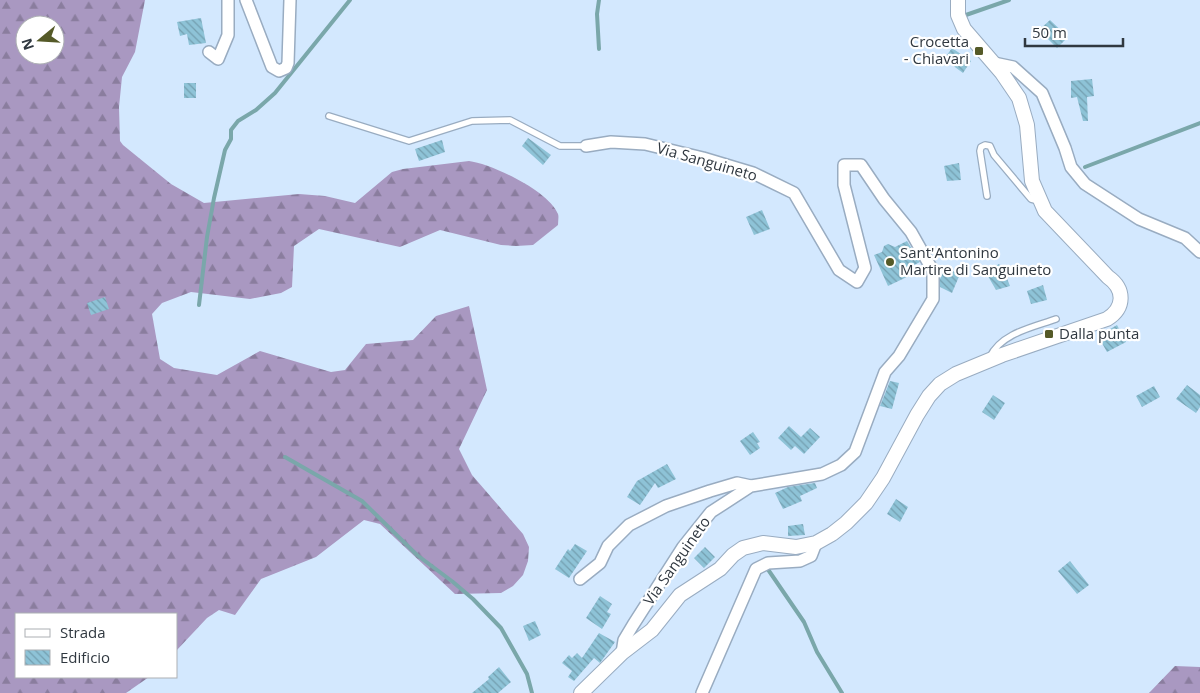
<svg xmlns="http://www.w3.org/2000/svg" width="1200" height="693" font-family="'Open Sans',sans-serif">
  <defs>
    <pattern id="forest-firs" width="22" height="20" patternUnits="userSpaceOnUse" patternTransform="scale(1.25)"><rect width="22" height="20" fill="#a998c1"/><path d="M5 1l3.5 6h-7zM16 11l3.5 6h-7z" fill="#8a7d9e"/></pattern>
    <pattern id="building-back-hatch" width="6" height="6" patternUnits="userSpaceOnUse" patternTransform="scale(1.25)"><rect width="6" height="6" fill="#8ec3d7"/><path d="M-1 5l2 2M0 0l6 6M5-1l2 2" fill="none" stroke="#749fb0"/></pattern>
  </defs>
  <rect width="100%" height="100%" fill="#d3e8fe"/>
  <path fill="url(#forest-firs)" fill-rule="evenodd" d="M 0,0 L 145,0 L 135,52 L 122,77 L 119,107 L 120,141 L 123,145 L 171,184 L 204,203 L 299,194 L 325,196 L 355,203 L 392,172 L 403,169 L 469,161 C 492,164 549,191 558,214 C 559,217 558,221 558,225 L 533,245 L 516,246 L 501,245 L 440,230 L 400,247 L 319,229 L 294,246 L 292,287 L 281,293 L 250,299 L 191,292 L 162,303 L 152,314 L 160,359 L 174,368 L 217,375 L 260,351 L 331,372 L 345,370 L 366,344 L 413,340 L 436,316 L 469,306 L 487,390 L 459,449 L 472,475 L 523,534 L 529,547 L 528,561 L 523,575 L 513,586 L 501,593 L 455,594 L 380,524 L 364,520 L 316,557 L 261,579 L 235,615 L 219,610 L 207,618 L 176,651 L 176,614 L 16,614 L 16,677 L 149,677 L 126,693 L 0,693 ZM 25,25 L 55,25 L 55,55 L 25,55 Z
    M 1175,666 L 1200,667 L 1200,693 L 1149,693 Z"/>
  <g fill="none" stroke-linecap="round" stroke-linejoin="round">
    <path stroke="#7aa7aa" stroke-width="4" d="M 963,16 L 1009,0
      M 599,49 L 597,14 L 599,0
      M 1085,167 L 1200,123
      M 199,305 L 207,237 L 214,198 L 225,150 L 231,139 L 231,130 L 238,121 L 256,110 L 275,93 L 350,0
      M 285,457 L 362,501 L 417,555 L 453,582 L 473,599 L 501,628 L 527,674 L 532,693
      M 767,568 L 804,622 L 817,652 L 842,693"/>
  </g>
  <path fill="url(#building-back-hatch)" d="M 201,18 L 206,43 L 189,45 L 187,34 L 180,36 L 177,22 Z
    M 1050,20 L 1068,37 L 1057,48 L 1039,30 Z
    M 952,48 L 971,61 L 963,73 L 944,59 Z
    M 1092,79 L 1094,96 L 1087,97 L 1088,121 L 1083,121 L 1077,97 L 1071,98 L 1071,81 Z
    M 184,83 L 196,83 L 196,98 L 184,98 Z
    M 528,138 L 551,155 L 543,165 L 522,146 Z
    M 442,140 L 445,152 L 419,161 L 415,149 Z
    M 959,163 L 961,180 L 947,181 L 944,166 Z
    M 762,210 L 770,229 L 754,235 L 746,217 Z
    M 907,241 L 920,262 L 906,269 L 909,276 L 888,286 L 874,255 L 882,252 L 884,246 L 888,244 L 895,247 Z
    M 999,264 L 1004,271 L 1010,286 L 996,290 L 985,271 Z
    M 945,268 L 960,274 L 952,293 L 940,287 L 940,279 Z
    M 1043,285 L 1047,300 L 1031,304 L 1027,291 Z
    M 105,297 L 109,309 L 91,315 L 87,303 Z
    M 1117,325 L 1126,342 L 1107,352 L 1098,336 Z
    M 890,381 L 899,383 L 892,409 L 880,406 Z
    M 1187,385 L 1200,395 L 1200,407 L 1196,413 L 1176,399 Z
    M 1154,386 L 1160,397 L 1142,407 L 1136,396 Z
    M 993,395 L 1005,403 L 994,420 L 982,412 Z
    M 789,426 L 801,437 L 810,428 L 820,437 L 804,454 L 795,446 L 791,450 L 778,438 Z
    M 753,432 L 760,442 L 757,443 L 760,448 L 750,455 L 740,441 Z
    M 667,464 L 676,479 L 658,488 L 655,483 L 640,505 L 627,497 L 637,481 Z
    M 815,483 L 817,488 L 800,496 L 802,501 L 783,509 L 775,493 L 788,487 Z
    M 896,499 L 908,507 L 900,522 L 887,514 Z
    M 803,524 L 805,535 L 788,536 L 788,526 Z
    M 575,544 L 587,551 L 569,578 L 555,569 L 568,549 L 570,551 Z
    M 705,547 L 715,557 L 704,568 L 694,558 Z
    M 1070,561 L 1089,585 L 1077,594 L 1058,571 Z
    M 600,596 L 612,604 L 607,612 L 611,614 L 602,629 L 586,618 Z
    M 535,621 L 541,635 L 529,641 L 523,626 Z
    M 599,633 L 615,642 L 600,663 L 594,658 L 574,681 L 568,677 L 572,671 L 562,663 L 569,655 L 572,658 L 577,653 L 582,658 Z
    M 499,667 L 511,682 L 498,693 L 472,693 L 489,679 L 488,677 Z"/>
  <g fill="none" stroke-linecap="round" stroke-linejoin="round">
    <g stroke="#99acc1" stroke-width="8">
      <path id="service" d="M 329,116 L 409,141 L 472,121 L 510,120 L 560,146 L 586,146
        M 987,196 L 980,151 L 981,147 L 985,145 L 990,146 L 994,155 L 1031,199 L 1039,201
        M 990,357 C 1001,333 1034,327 1056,319"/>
    </g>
    <g stroke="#99acc1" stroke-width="14">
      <path id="minor" d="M 246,0 L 272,67 L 279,71 L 286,68 L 288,63 L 290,0
        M 209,52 L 218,59 L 228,35 L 228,0
        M 994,63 L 1013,67 L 1042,93 L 1065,148 L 1071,167 L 1085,184 L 1139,219 L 1185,238 L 1200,252
        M 586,146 L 611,142 L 645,144 L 703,158 L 753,173 L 794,193 L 839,270 L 857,282 L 865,268 L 844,185 L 844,165 L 861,165 L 884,199 L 911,232 L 933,271 L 933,299 L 899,356 L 885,372 L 855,452 L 841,465 L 822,474 L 751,486 L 711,512 L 683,547 L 633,625 L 624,640 L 622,653
        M 580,579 L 600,563 L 608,546 L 629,525 L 666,506 L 710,491 L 737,483 L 751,486
        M 702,693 L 756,569 L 768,563 L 800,561 L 811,556 L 816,543"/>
    </g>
    <g stroke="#99acc1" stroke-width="16">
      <path id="tertiary" d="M 581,693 L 622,653 L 652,630 L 680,595 L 720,569 L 733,555 L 743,548 L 763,543 L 796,547 L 816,543 L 832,534 L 846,523 L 866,503 L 883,478 L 917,415 L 929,396 L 940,384 L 956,374 L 1002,355 L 1107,319 C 1125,308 1125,289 1108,277 L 1045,211 L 1032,181 L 1027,125 L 1019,98 L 1002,73 L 964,29 L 958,15 L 958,0"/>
    </g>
    <use href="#service" stroke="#fff" stroke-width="5.5"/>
    <use href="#minor" stroke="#fff" stroke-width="11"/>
    <use href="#tertiary" stroke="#fff" stroke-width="14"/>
  </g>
  <g fill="#555a28" stroke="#fff" stroke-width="2">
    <rect x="974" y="46" width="10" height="10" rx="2.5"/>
    <circle cx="890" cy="262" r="5"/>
    <rect x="1044" y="329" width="10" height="10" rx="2.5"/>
  </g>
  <g text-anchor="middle" stroke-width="4.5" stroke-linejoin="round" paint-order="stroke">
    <g font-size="15" fill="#303840" stroke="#fff" text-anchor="start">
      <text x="969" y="47" text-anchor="end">Crocetta<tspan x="969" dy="17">- Chiavari</tspan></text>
      <text x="900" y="258">Sant'Antonino<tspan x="900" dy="17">Martire di Sanguineto</tspan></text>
      <text x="1059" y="339">Dalla punta</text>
    </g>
    <g font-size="15" fill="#303840" stroke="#fff">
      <text transform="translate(707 162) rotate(16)" y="5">Via Sanguineto</text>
      <text transform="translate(677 561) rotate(-55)" y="5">Via Sanguineto</text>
    </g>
  </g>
  <rect x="15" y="613" width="162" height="65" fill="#ffffff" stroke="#acafb3"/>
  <rect x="25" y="629" width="25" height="8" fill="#ffffff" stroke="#acafb3"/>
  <text x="60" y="638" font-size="15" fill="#303840">Strada</text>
  <rect x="25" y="650" width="25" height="15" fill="url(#building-back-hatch)" stroke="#acafb3"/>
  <text x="60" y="663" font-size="15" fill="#303840">Edificio</text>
  <g transform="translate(40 40) rotate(252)"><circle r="24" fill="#ffffff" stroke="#acafb3"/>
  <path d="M0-4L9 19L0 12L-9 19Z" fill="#555a28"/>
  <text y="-8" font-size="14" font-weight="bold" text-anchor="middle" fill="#303840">N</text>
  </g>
  <path d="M1025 38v8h98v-8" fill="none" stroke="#303840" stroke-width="2.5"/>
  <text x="1032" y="38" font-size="15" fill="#303840" stroke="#ffffff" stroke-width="4" paint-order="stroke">50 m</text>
</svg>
